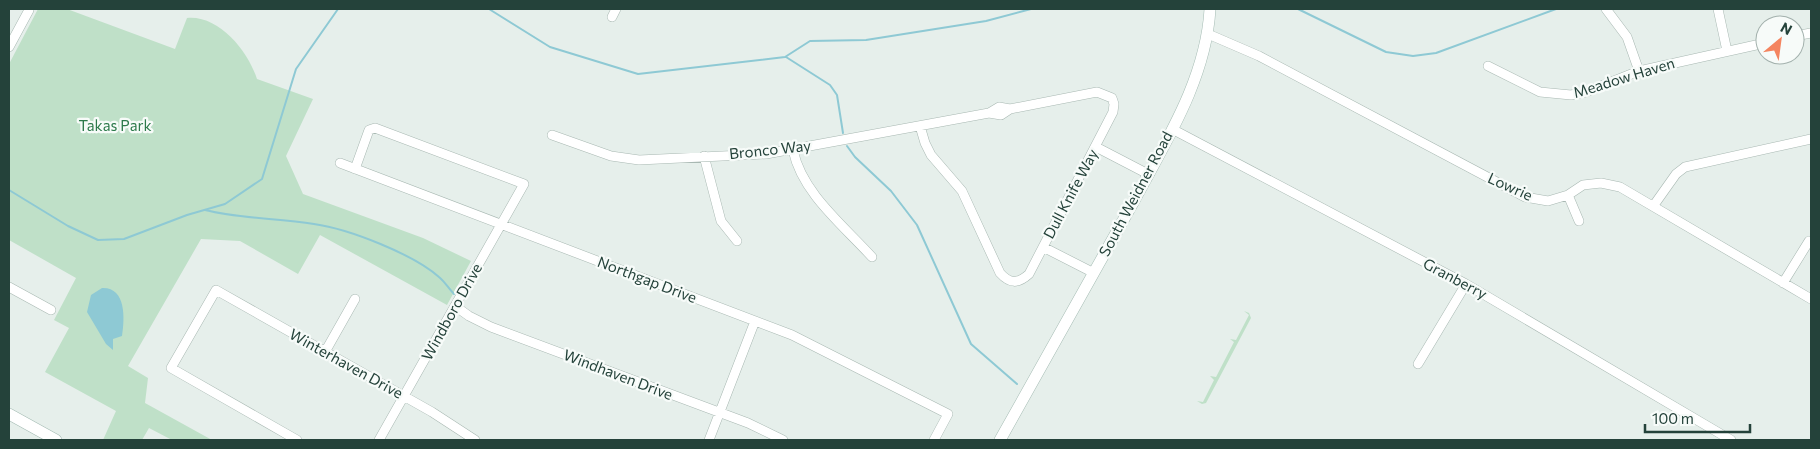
<svg xmlns="http://www.w3.org/2000/svg" width="1820" height="449" font-family="Commissioner,sans-serif">
  <rect width="100%" height="100%" fill="#e6efeb"/>
  <path fill="#bfe0c8" d="M 38,9 L 67,9 L 175,49 L 187,18 C 219,15 248,51 257,79 L 313,99 L 286,156 L 303,194 L 423,238 L 471,261 L 447,305 L 320,235 L 298,274 L 240,241 L 201,239 L 128,366 L 148,378 L 145,403 L 212,440 L 172,440 L 149,428 L 142,440 L 103,440 L 116,411 L 45,372 L 69,328 L 54,320 L 76,278 L 9,240 L 9,64 Z
    M 1244,311 L 1249,313 L 1251,318 L 1206,403 L 1202,404 L 1197,401 L 1203,402 L 1214,380 L 1210,376 L 1216,377 L 1234,342 L 1230,339 L 1236,340 L 1249,315 Z"/>
  <path fill="#8ec9d4" d="M 102,288 C 126,287 125,318 122,336 L 113,339 L 113,350 L 106,344 L 87,312 L 91,295 Z"/>
  <g fill="none" stroke-linecap="round" stroke-linejoin="round">
    <path stroke="#8ec9d4" stroke-width="2" d="M 489,9 L 550,47 L 638,74 L 785,57 L 810,41 L 866,40 L 986,21 L 1031,9
      M 1298,9 L 1386,52 L 1413,56 L 1436,53 L 1556,9
      M 786,57 L 830,85 L 837,95 L 843,133
      M 847,146 L 855,157 L 891,191 L 917,225 L 971,344 L 1017,384
      M 9,190 L 68,226 L 98,240 L 124,239 L 187,215 L 225,204 L 262,179 L 296,69 L 338,9
      M 205,210 C 241,219 277,218 314,224 C 349,229 413,254 439,277 C 445,282 449,289 454,294"/>
    <g stroke="#a8b8b2" stroke-width="10">
      <path id="street" d="M 1606,9 L 1627,37 L 1639,71
        M 1718,9 L 1727,51
        M 612,17 L 616,9
        M 1208,34 L 1259,56 L 1525,197 L 1548,201 L 1568,195 L 1583,185 L 1601,183 L 1620,187 L 1811,299
        M 1795,36 L 1811,33
        M 9,47 L 29,10
        M 1488,66 L 1540,92 L 1571,95 L 1586,92 L 1639,71 L 1765,43
        M 920,126 L 925,143 L 931,155 L 962,191 L 1000,273 C 1010,284 1018,284 1029,274 L 1113,112 L 1114,104 L 1112,98 L 1097,92 L 1010,109 L 999,107 L 989,113
        M 1172,129 L 1466,284 L 1731,440
        M 552,135 L 611,156 L 639,160 L 766,154 L 989,113 L 1001,115 L 1010,109
        M 1096,147 L 1148,174
        M 793,150 C 802,193 843,225 872,257
        M 704,156 L 721,221 L 737,241
        M 340,163 L 792,335 L 948,414 L 934,440
        M 355,169 L 369,130 L 375,128 L 524,184 L 379,440
        M 1568,195 L 1579,221
        M 1654,205 L 1676,174 L 1685,167 L 1811,139
        M 1043,247 L 1094,273
        M 1783,283 L 1809,241
        M 9,287 L 51,310
        M 455,306 L 469,316 L 491,327 L 748,423 L 783,440
        M 325,352 L 355,299
        M 1418,364 L 1466,284
        M 297,440 L 171,368 L 216,290 L 432,412 L 475,440
        M 709,440 L 755,321"/>
    </g>
    <g stroke="#a4bbb3" stroke-width="12">
      <path id="secondary" d="M 9,414 L 56,440
        M 1000,440 C 1044,360 1090,281 1134,201 C 1166,141 1206,79 1210,9"/>
    </g>
    <use href="#street" stroke="#fff" stroke-width="9"/>
    <use href="#secondary" stroke="#fff" stroke-width="11"/>
  </g>
  <g text-anchor="middle" stroke-width="4.5" stroke-linejoin="round" paint-order="stroke">
    <g font-size="15" fill="#24423a" stroke="#f7fbf9">
      <text transform="translate(1624 78) rotate(-17)" y="5">Meadow Haven</text>
      <text transform="translate(770 150) rotate(-6)" y="5">Bronco Way</text>
      <text transform="translate(1510 187) rotate(24)" y="5">Lowrie</text>
      <text transform="translate(1071 194) rotate(-62)" y="5">Dull Knife Way</text>
      <text transform="translate(1136 194) rotate(-62)" y="5">South Weidner Road</text>
      <text transform="translate(1455 279) rotate(28)" y="5">Granberry</text>
      <text transform="translate(647 280) rotate(21)" y="5">Northgap Drive</text>
      <text transform="translate(452 312) rotate(-61)" y="5">Windboro Drive</text>
      <text transform="translate(346 364) rotate(29)" y="5">Winterhaven Drive</text>
      <text transform="translate(618 375) rotate(21)" y="5">Windhaven Drive</text>
    </g>
    <g font-size="15" fill="#2d7a4b" stroke="#f7fbf9">
      <text x="115" y="131">Takas Park</text>
    </g>
  </g>
  <rect width="1820" height="449" fill="none" stroke="#24423a" stroke-width="20"/>
  <g transform="translate(1780 40) rotate(29)"><circle r="24" fill="#f7fbf9" stroke="#a3b1ad"/>
  <path d="M0-4L9 19L0 12L-9 19Z" fill="#f4845f"/>
  <text y="-8" font-size="14" font-weight="bold" text-anchor="middle" fill="#24423a">N</text>
  </g>
  <path d="M1645 424v8h105v-8" fill="none" stroke="#24423a" stroke-width="2.5"/>
  <text x="1652" y="424" font-size="15" fill="#24423a" stroke="#f7fbf9" stroke-width="4" paint-order="stroke">100 m</text>
</svg>
